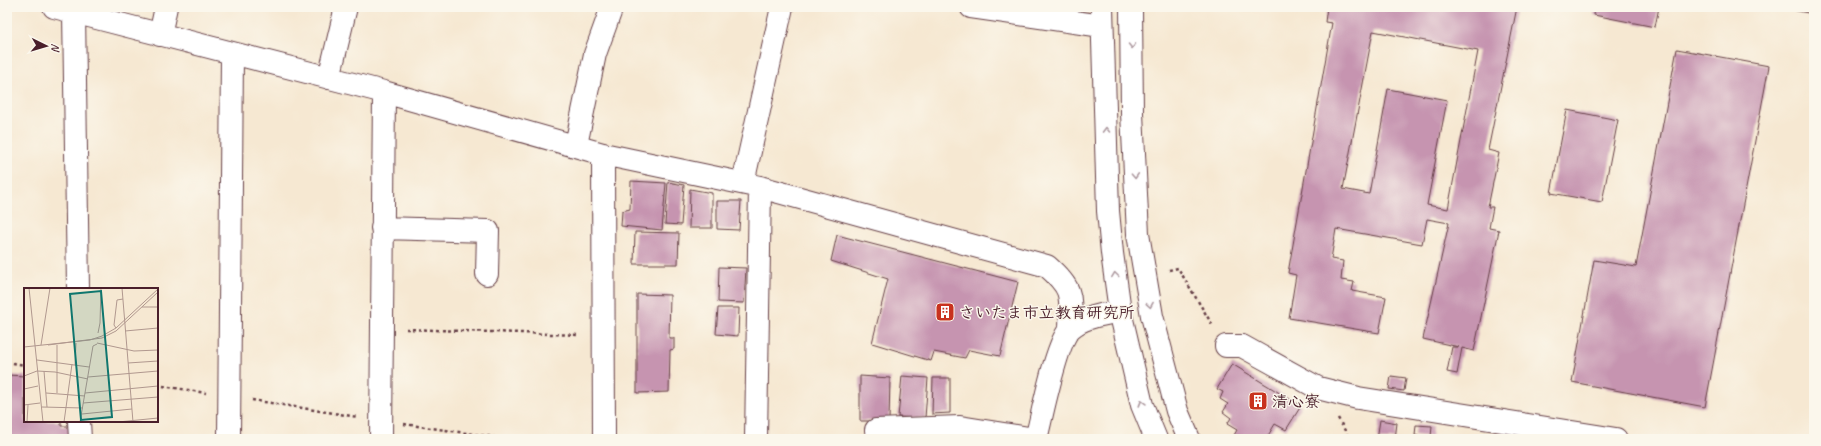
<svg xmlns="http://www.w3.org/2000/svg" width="1821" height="446" font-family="Caveat,'Klee One',sans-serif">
  <rect width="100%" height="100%" fill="#fbf7ec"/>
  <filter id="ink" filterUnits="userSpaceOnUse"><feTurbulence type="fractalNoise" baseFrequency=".025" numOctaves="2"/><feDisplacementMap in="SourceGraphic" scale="8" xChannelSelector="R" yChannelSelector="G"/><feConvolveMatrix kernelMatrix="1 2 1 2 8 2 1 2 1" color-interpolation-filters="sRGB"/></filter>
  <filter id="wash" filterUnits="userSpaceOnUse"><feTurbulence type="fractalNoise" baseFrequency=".012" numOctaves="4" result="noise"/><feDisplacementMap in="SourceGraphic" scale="16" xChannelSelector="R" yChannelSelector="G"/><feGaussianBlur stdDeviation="0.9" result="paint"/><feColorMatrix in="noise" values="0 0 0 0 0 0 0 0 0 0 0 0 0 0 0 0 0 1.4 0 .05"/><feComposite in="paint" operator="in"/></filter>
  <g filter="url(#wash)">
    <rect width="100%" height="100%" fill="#f6e8d2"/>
    <g id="blocks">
      <path fill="#c694b0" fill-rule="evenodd" d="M 1327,7 L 1517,7 L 1488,150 L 1499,153 L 1488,207 L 1493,207 L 1489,228 L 1499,230 L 1474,351 L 1462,348 L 1457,374 L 1447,372 L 1452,347 L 1459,347 L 1423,339 L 1449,223 L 1427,219 L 1422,244 L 1336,229 L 1331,259 L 1343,261 L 1341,280 L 1354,282 L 1352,291 L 1386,297 L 1379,333 L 1289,318 L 1296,275 L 1288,273 L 1332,23 L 1325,22 ZM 1373,31 L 1478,51 L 1448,209 L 1427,205 L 1447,100 L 1388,89 L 1369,194 L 1343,189 Z
        M 1595,7 L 1659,7 L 1655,27 L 1594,15 Z
        M 1781,7 L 1814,7 L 1814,14 L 1781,8 Z
        M 1677,49 L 1769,66 L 1705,407 L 1572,382 L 1594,260 L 1636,267 Z
        M 1567,110 L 1618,120 L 1602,202 L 1551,193 Z
        M 631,181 L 666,183 L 662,230 L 621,226 L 622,211 L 630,209 Z
        M 668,182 L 684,185 L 681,225 L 665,224 Z
        M 690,189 L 712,193 L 712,228 L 689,228 Z
        M 717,201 L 741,201 L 739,230 L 717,229 Z
        M 635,232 L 679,233 L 678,264 L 634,264 Z
        M 837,235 L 1018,282 L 1000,356 L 969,350 L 965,358 L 934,352 L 931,361 L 872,343 L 888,279 L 831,261 Z
        M 719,267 L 746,268 L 744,303 L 718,302 Z
        M 637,294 L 670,295 L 669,338 L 674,338 L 674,349 L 670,350 L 669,392 L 637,393 Z
        M 718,308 L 739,308 L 738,336 L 716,334 Z
        M 1232,364 L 1301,406 L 1286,430 L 1275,424 L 1266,439 L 1237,439 L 1233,437 L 1237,430 L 1227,424 L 1231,418 L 1223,412 L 1228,404 L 1220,399 L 1223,392 L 1217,389 Z
        M 7,375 L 25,376 L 25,421 L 61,421 L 61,426 L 71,426 L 71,439 L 7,439 Z
        M 860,376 L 890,378 L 889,421 L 860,421 Z
        M 902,376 L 928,378 L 925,418 L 898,417 Z
        M 1391,376 L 1406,378 L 1404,391 L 1389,389 Z
        M 933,378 L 950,378 L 950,413 L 932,414 Z
        M 1380,420 L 1397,423 L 1395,439 L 1377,439 Z
        M 1416,425 L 1432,426 L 1431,437 L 1415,435 Z"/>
    </g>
  </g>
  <g filter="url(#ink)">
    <use href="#blocks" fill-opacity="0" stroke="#643d44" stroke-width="1"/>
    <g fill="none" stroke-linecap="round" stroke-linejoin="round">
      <g stroke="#643d44" stroke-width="24">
        <path id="minor" d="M 54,7 L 384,92 L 603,154 L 760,187 L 1047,266 C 1073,289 1071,294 1070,328
          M 971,7 L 1102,26
          M 1102,7 L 1108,211 L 1112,253 L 1120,311 L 1142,405 L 1156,439
          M 1131,7 L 1132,113 L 1138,234 L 1152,316 L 1177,411 L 1189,439
          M 74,12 L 78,289
          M 160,35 L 166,7
          M 329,78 L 346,7
          M 576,145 L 595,54 L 612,7
          M 603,154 L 604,439
          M 743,183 L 782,7
          M 382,228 L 488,231 L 487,274
          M 1226,346 L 1242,346 L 1318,388 L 1358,398 L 1616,439
          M 79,421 L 80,439
          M 876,430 L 960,427 L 1035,439
          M 229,439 L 232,53
          M 381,439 L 384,92
          M 756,439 L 760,187
          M 1036,439 C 1042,417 1056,341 1071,328 C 1084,316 1104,315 1120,311"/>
      </g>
      <path stroke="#643d44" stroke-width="2.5" stroke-dasharray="3 3" stroke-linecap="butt" d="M 1169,270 L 1178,268 L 1213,326
        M 406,329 L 579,335
        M 7,362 L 25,365
        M 157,385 L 206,393
        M 252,400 L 358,417
        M 1338,418 L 1348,436 L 1352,439
        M 404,424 L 507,439"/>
      <use href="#minor" stroke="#fff" stroke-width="22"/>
    </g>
    <defs><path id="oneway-chevron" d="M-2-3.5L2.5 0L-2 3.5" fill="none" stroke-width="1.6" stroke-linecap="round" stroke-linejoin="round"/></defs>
    <g stroke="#ae9aa0">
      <use href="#oneway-chevron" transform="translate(1132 46) rotate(89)"/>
      <use href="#oneway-chevron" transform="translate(1106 130) rotate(-91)"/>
      <use href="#oneway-chevron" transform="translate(1135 176) rotate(87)"/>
      <use href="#oneway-chevron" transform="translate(1115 275) rotate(-98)"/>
      <use href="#oneway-chevron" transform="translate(1150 305) rotate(81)"/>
      <use href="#oneway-chevron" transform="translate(1142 403) rotate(-106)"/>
    </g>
  </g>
  <defs>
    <g id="building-square" transform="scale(1)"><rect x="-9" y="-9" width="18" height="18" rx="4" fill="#c8321e" stroke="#fbf7ec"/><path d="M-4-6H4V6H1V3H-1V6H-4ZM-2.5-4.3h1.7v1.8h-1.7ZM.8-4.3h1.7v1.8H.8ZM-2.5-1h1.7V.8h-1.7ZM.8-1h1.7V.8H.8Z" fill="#fff"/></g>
  </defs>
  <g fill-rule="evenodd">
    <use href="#building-square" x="945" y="312"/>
    <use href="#building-square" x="1258" y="401"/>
  </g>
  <g text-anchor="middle" stroke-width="3" stroke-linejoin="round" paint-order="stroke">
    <g font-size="16" font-weight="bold" fill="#4a1f2b" stroke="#fbf7ec" text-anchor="start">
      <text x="959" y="318">さいたま市立教育研究所</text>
      <text x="1272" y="407">清心寮</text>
    </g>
  </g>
  <g transform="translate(24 288)">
    <rect width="134" height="134" fill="#f6e8d2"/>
    <path fill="none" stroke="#b1988f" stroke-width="1" d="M 5,0 L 19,134M 98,0 L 109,134M 118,19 L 134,19M 92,40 L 90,37 L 93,12 L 99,11M 101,43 L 134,40M 74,45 L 76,35 L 77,0M 73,55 L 110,63 L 134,62M 17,57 L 26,0M 24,57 L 78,50 L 92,43 L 134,4M 33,57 L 33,105M 0,59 L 66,52 L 78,48 L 92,40 L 134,1M 13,72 L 65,79M 104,75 L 134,73M 51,77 L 52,55M 20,83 L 23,119M 0,88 L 13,83 L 31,84 L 64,91M 64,89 L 134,83M 0,101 L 14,98M 22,105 L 61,108M 61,105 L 134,98M 59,115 L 134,109M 0,117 L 16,115M 18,119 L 59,120M 58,126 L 108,121M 3,134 L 4,117M 40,134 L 48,76M 56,134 L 69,58 L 73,56M 94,134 L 134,130"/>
    <path fill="#0f766e" fill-opacity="0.15" stroke="#0f766e" stroke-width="2" d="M 77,3 L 88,129 L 57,132 L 46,6 Z"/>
    <rect width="134" height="134" fill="none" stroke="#4a1f2b" stroke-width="2"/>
  </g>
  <rect width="1821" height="446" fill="none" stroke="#fbf7ec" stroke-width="24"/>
  <g transform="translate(46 46) rotate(95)" stroke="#fbf7ec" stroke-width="3" paint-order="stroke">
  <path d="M0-3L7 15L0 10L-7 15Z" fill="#4a1f2b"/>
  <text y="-6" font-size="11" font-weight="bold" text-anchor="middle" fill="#4a1f2b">N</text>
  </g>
</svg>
